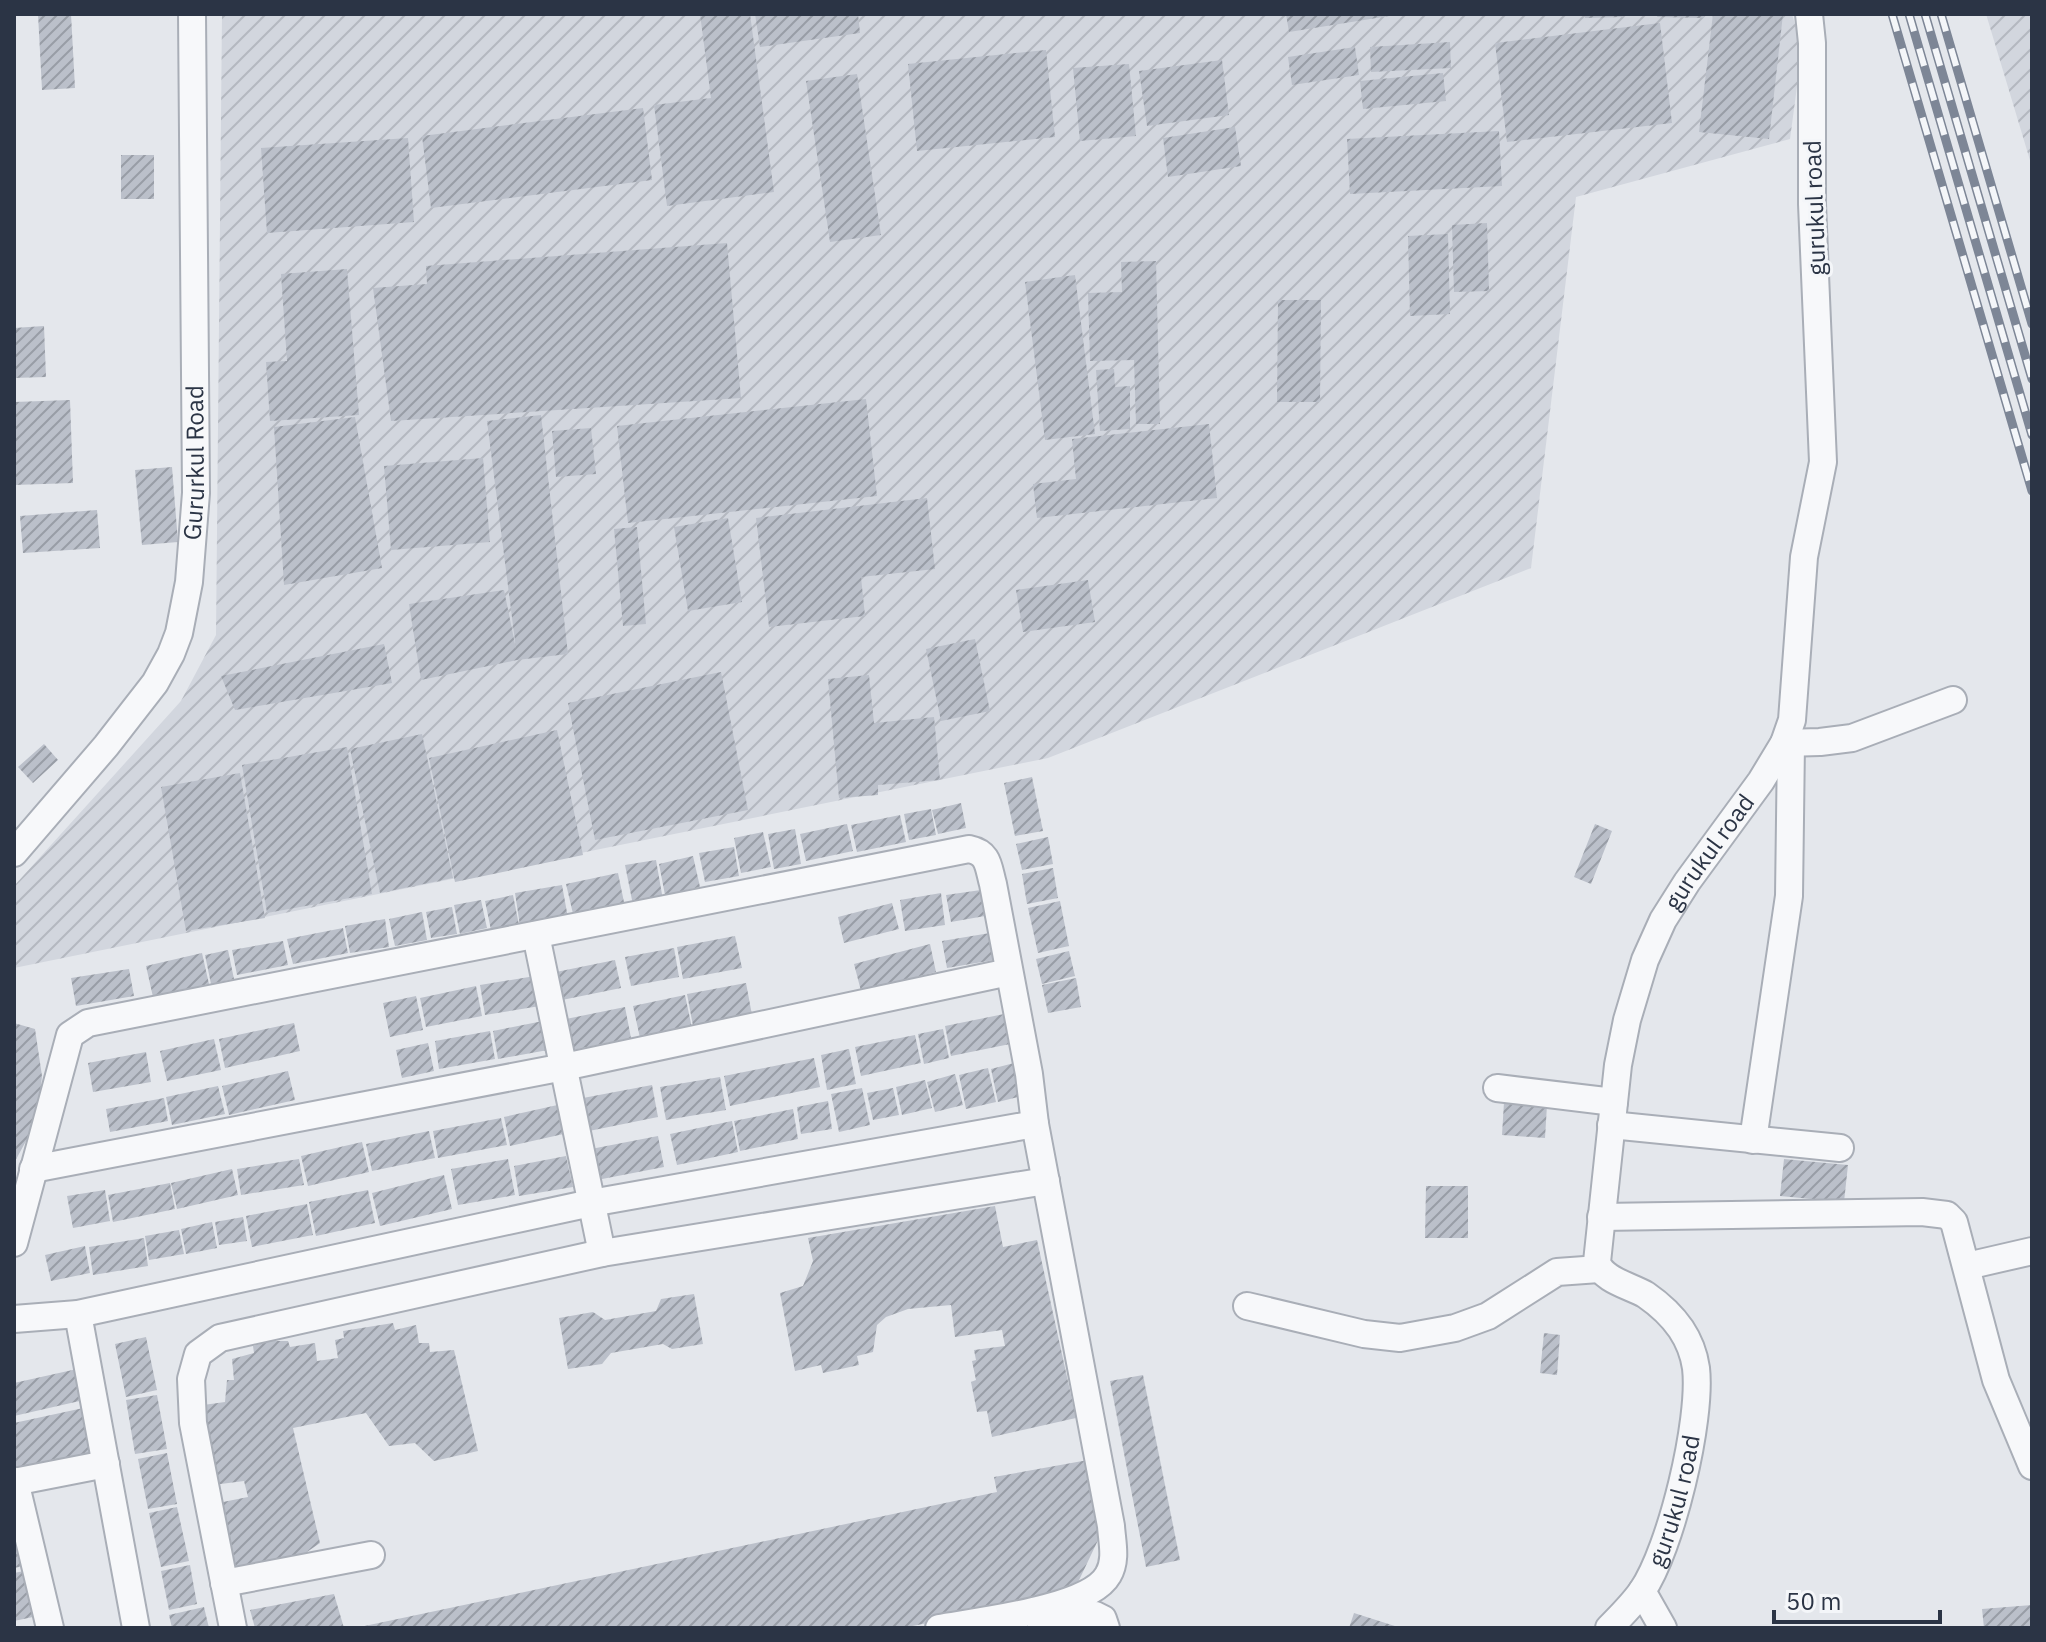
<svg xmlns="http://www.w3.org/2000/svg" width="2046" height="1642" font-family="'IBM Plex Sans',sans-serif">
  <defs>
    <pattern id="industrial-furrows" width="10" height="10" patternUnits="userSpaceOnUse" patternTransform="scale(2)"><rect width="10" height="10" fill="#d2d6de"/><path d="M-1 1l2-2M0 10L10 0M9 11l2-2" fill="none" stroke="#b4b8c0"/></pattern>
    <pattern id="building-hatch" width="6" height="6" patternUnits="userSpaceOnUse" patternTransform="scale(2)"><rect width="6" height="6" fill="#bbc0ca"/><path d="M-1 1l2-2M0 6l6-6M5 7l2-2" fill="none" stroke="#989da6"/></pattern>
  </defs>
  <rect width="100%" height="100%" fill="#e4e7ec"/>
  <path fill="url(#industrial-furrows)" d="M 222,14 L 1792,14 L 1802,49 L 1790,139 L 1576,197 L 1531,568 L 1048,758 L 14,968 L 14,886 L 181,701 L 216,635 Z
    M 1986,14 L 2032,14 L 2032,167 Z"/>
  <path fill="url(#building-hatch)" d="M 38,14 L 71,14 L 75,88 L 42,90 Z
    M 700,14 L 750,14 L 774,192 L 667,206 L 654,105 L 711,98 Z
    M 755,14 L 858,14 L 860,33 L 760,47 Z
    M 1286,14 L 1389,14 L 1389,16 L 1289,32 Z
    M 1585,14 L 1623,14 L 1623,17 L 1585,18 Z
    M 1658,14 L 1704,14 L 1704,18 L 1657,17 Z
    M 1713,14 L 1783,14 L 1769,139 L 1699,132 Z
    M 1660,23 L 1672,123 L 1507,142 L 1495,43 Z
    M 1450,42 L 1451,68 L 1371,72 L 1370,47 Z
    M 1355,47 L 1359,75 L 1292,85 L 1288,57 Z
    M 1046,50 L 1055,137 L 917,151 L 908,64 Z
    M 1222,60 L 1229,115 L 1147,126 L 1139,71 Z
    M 1129,64 L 1136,136 L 1080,141 L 1073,68 Z
    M 1443,73 L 1446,101 L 1363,109 L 1360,81 Z
    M 857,74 L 881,235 L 830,242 L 806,81 Z
    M 643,108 L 652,180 L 431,208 L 422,136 Z
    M 1235,127 L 1241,166 L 1168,177 L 1163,138 Z
    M 1499,131 L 1502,186 L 1350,194 L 1347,139 Z
    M 408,138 L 414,222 L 267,233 L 261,148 Z
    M 121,155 L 154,155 L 154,199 L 121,199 Z
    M 1487,223 L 1489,291 L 1454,292 L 1452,225 Z
    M 1448,234 L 1450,314 L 1410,316 L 1408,236 Z
    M 727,243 L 741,398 L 391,421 L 373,288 L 427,284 L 426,266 Z
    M 1156,261 L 1160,424 L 1136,424 L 1134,360 L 1090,361 L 1088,293 L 1122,292 L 1121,262 Z
    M 347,269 L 359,415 L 270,421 L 266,362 L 287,361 L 281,274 Z
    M 1075,275 L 1095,434 L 1045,440 L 1025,282 Z
    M 1278,300 L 1321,300 L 1320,402 L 1277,402 Z
    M 44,326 L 46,377 L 14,378 L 14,328 Z
    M 1114,369 L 1115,387 L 1130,386 L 1130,429 L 1100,431 L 1096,370 Z
    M 866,399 L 877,496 L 628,523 L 617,426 Z
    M 70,400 L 73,483 L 14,485 L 14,402 Z
    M 541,415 L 568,654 L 517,660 L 421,680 L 409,604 L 504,590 L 516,649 L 487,421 Z
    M 355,417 L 382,568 L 284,585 L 274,427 Z
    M 1209,424 L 1217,498 L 1037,518 L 1033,484 L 1076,479 L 1072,439 Z
    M 591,428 L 596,474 L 556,477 L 552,431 Z
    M 483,458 L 490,542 L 391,550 L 384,466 Z
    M 172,467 L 178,542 L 142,545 L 135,470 Z
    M 927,498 L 935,569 L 861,577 L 865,616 L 769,627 L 756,518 Z
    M 97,510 L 100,548 L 23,553 L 20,516 Z
    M 728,518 L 742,602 L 688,611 L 674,527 Z
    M 637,527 L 646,624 L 623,626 L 614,529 Z
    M 1088,580 L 1095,622 L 1023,632 L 1016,590 Z
    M 975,639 L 990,711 L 941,721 L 926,649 Z
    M 384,644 L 392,683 L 235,710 L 221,676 Z
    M 721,672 L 748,810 L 595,840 L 568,703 Z
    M 869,675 L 874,723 L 934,717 L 940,780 L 878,785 L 878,795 L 839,798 L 828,679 Z
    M 557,730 L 583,855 L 455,882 L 429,758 Z
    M 422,734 L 453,878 L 380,893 L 350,749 Z
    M 44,744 L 58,760 L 33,783 L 18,767 Z
    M 347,747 L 372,894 L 267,913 L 242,765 Z
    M 240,773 L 265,918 L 186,931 L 161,787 Z
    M 1032,777 L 1043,831 L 1015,836 L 1004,783 Z
    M 961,803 L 966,828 L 938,834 L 932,810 Z
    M 931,809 L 936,835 L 909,840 L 904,814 Z
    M 900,815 L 906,842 L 857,852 L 851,825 Z
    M 847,824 L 853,851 L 806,861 L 800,834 Z
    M 1595,824 L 1612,831 L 1591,884 L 1574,877 Z
    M 795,829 L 801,864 L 774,869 L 768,834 Z
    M 763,832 L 771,867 L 741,873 L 734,838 Z
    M 1048,837 L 1053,864 L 1022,870 L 1016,844 Z
    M 734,847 L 739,876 L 705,882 L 699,853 Z
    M 693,856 L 700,887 L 665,895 L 659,864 Z
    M 656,860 L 663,900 L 633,905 L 625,865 Z
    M 1053,868 L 1058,898 L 1027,904 L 1022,874 Z
    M 618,873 L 625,907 L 574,918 L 566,884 Z
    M 562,885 L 568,918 L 520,926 L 515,893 Z
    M 981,890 L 985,916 L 951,922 L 946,895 Z
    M 941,893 L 945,925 L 905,931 L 900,900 Z
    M 513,895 L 519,925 L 491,930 L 485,901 Z
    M 481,900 L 487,928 L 460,934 L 454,905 Z
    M 1060,901 L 1069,946 L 1038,953 L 1028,908 Z
    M 892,903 L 899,929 L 844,943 L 838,917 Z
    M 452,907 L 457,934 L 431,938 L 426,912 Z
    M 422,912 L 427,940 L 395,946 L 389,919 Z
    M 385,919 L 389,947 L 350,953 L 345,926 Z
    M 343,928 L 348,953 L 293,964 L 287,939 Z
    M 990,933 L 994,960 L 947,968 L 942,941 Z
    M 735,936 L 742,968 L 683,979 L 677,947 Z
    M 283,941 L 288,965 L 237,975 L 232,950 Z
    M 930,944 L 936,972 L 861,991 L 854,964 Z
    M 674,948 L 679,977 L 631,986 L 625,957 Z
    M 228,950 L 234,979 L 211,984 L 205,955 Z
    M 1069,951 L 1075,976 L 1042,984 L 1036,959 Z
    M 202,953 L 209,984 L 153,997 L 146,966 Z
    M 615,960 L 621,988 L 562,1000 L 556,972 Z
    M 129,969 L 134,996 L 76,1006 L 71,978 Z
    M 535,976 L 540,1006 L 485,1015 L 480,985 Z
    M 1076,978 L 1081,1007 L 1048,1013 L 1042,985 Z
    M 746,983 L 752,1015 L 693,1026 L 687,994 Z
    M 476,986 L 482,1016 L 426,1027 L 420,998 Z
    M 685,995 L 692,1028 L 640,1038 L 633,1006 Z
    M 416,996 L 423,1030 L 390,1037 L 383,1003 Z
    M 625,1007 L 631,1038 L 573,1050 L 566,1019 Z
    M 1009,1013 L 1015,1043 L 951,1056 L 945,1026 Z
    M 543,1021 L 548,1050 L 498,1059 L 493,1031 Z
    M 14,1023 L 35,1029 L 42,1076 L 37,1121 L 14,1163 Z
    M 294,1023 L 300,1051 L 225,1068 L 219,1039 Z
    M 943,1029 L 949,1058 L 924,1064 L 918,1034 Z
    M 490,1031 L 495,1059 L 439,1069 L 435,1041 Z
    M 915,1035 L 921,1063 L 861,1076 L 855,1047 Z
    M 214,1039 L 221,1070 L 167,1081 L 160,1051 Z
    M 428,1043 L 434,1071 L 402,1078 L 396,1050 Z
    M 849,1049 L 856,1084 L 827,1090 L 821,1055 Z
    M 146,1052 L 151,1082 L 93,1092 L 88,1063 Z
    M 814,1058 L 820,1087 L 730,1106 L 724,1076 Z
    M 1018,1062 L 1026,1095 L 998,1102 L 991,1069 Z
    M 988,1068 L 996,1102 L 966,1109 L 959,1075 Z
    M 288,1071 L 295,1100 L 229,1115 L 222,1086 Z
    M 955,1074 L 963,1105 L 935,1112 L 927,1082 Z
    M 720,1077 L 726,1110 L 666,1120 L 660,1087 Z
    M 925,1080 L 932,1108 L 902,1115 L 896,1087 Z
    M 652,1085 L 658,1117 L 589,1131 L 583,1098 Z
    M 218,1086 L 225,1114 L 172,1125 L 166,1097 Z
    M 862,1088 L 870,1125 L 839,1132 L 831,1094 Z
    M 893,1088 L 899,1115 L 873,1120 L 867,1093 Z
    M 164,1098 L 168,1121 L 110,1132 L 106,1109 Z
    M 828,1101 L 832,1129 L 801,1134 L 797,1107 Z
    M 1504,1102 L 1547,1105 L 1545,1138 L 1502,1135 Z
    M 562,1104 L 568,1133 L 510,1146 L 504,1117 Z
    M 793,1109 L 798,1139 L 740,1151 L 734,1121 Z
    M 501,1118 L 507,1145 L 438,1158 L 433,1131 Z
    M 732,1121 L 738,1152 L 677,1165 L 670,1134 Z
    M 429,1131 L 435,1158 L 372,1171 L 366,1144 Z
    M 658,1136 L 664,1167 L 597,1180 L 591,1149 Z
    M 362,1142 L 369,1172 L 308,1186 L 301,1156 Z
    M 566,1156 L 573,1187 L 519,1196 L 514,1166 Z
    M 299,1159 L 304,1185 L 241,1195 L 237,1169 Z
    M 508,1159 L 515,1195 L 458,1205 L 451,1169 Z
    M 1784,1159 L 1848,1165 L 1844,1202 L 1780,1196 Z
    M 232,1169 L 238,1195 L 177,1209 L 171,1183 Z
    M 444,1175 L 452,1209 L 380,1226 L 372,1193 Z
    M 170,1183 L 175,1209 L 113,1222 L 108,1195 Z
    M 1426,1186 L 1468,1186 L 1468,1238 L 1425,1238 Z
    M 105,1190 L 110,1221 L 73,1228 L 67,1196 Z
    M 368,1190 L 375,1223 L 316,1236 L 309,1202 Z
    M 307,1204 L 313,1235 L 252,1247 L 246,1216 Z
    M 995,1206 L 1003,1247 L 1037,1240 L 1076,1418 L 992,1437 L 987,1411 L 977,1412 L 971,1382 L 976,1380 L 972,1361 L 976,1360 L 974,1350 L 1005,1346 L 1002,1330 L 955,1337 L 951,1305 L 908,1309 L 886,1317 L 877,1325 L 873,1352 L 857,1356 L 859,1365 L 823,1373 L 821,1365 L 795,1371 L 780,1293 L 803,1286 L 813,1261 L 808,1238 Z
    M 243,1217 L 247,1241 L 219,1245 L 215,1222 Z
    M 212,1222 L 217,1248 L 186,1254 L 181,1229 Z
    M 179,1230 L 184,1254 L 149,1260 L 145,1236 Z
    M 144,1238 L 148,1266 L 93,1275 L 89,1247 Z
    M 85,1246 L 90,1273 L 51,1281 L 45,1255 Z
    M 694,1294 L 703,1344 L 672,1349 L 663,1344 L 611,1353 L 602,1364 L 568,1369 L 559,1318 L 593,1312 L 605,1320 L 656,1311 L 661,1299 Z
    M 393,1323 L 395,1330 L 416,1325 L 419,1343 L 429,1343 L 430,1352 L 454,1350 L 478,1451 L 434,1461 L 415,1443 L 389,1446 L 366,1413 L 293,1428 L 320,1543 L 304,1554 L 302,1559 L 234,1568 L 218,1503 L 248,1497 L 244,1481 L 213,1485 L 196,1406 L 225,1402 L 227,1380 L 234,1380 L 232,1359 L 254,1353 L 253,1346 L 271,1341 L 288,1341 L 290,1347 L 315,1343 L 317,1361 L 338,1358 L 335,1340 L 344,1338 L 343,1331 Z
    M 1544,1333 L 1560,1335 L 1557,1375 L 1540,1373 Z
    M 146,1337 L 157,1390 L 126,1397 L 115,1344 Z
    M 77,1369 L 84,1400 L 14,1416 L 14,1383 Z
    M 1143,1375 L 1180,1560 L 1146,1567 L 1110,1381 Z
    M 157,1395 L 167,1449 L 135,1454 L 126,1400 Z
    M 88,1407 L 97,1452 L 14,1470 L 14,1423 Z
    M 167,1453 L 177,1504 L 148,1509 L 138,1459 Z
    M 1088,1460 L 1100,1536 L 1072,1595 L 902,1628 L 355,1628 L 997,1492 L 994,1477 Z
    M 177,1507 L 189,1561 L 161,1567 L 149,1513 Z
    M 17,1539 L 24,1566 L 14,1568 L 14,1540 Z
    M 190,1565 L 197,1604 L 169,1610 L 161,1571 Z
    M 24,1571 L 33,1617 L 14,1621 L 14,1573 Z
    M 334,1594 L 344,1628 L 255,1628 L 250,1610 Z
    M 2032,1605 L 2032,1626 L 1984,1628 L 1982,1609 Z
    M 204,1607 L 209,1628 L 172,1628 L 169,1615 Z
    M 1354,1613 L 1398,1627 L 1398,1628 L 1349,1628 Z"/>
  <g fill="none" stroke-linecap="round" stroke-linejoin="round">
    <g stroke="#a9aeb7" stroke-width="30">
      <g id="minor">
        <path d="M 1784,743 L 1820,742 L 1852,738 L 1953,700"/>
        <path id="s1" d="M 14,853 L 106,746 L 155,683 L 171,654 L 179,633 L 189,582 L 196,493 L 192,14"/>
        <path d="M 536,935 L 602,1253"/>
        <path d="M 1497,1088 L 1614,1102"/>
        <path d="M 1611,1125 L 1840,1148"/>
        <path d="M 1753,1140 L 1789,896 L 1791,743"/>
        <path d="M 33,1169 L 564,1067 L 1009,972"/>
        <path d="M 1601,1217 L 1922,1212 L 1947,1215 L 1954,1222 L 1996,1380 L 2032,1466"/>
        <path d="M 14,1243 L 70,1035 L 88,1023 L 969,849 C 989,853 988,866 993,884 L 1029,1074 L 1035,1124 L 1111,1526 C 1112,1542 1117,1560 1108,1575 C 1089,1609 978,1621 939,1628"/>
        <path d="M 1967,1266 L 2032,1251"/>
        <path d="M 1247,1306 L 1364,1334 L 1400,1338 L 1455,1328 L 1488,1316 L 1557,1272 L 1599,1269"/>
        <path d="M 78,1314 L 136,1628"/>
        <path d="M 14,1319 L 78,1314 L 591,1203 L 1035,1124"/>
        <path d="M 15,1481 L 50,1628"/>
        <path d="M 14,1482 L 106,1464"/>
        <path d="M 224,1583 L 371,1555"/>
        <path d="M 1642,1591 L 1663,1628"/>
        <path d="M 1041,1626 L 1095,1615 L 1103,1619 L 1106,1628"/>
        <path d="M 233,1628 L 193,1423 L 191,1379 L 198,1354 L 220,1338 L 602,1253 L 1046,1181"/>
        <path id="s2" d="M 1609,1628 C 1620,1617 1633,1604 1642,1591 C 1671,1549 1702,1420 1696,1368 C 1694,1354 1689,1341 1681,1329 C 1672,1316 1659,1304 1646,1295 C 1631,1286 1602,1280 1597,1262 L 1618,1065 L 1627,1020 L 1645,960 L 1663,920 L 1687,882 L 1761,781 L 1784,743 L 1792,720 L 1804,557 L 1823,462 L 1812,204 L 1812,43 L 1809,14"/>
      </g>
    </g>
    <use href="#minor" stroke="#f7f8fa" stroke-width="26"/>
    <g stroke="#7d8696" stroke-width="9">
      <path id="rail" d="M 1892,14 L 2032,491
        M 1909,14 L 2032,435
        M 1925,14 L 2032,379
        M 1941,14 L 2032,324"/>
    </g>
    <use href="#rail" stroke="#f4f6f9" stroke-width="6" stroke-dasharray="18" stroke-linecap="butt"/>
  </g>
  <g text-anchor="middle" stroke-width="6" stroke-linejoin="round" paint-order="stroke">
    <g font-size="24" fill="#2b3445" stroke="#f4f6f9">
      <text transform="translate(1815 208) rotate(-92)" y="8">gurukul road</text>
      <text dy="8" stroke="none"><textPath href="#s1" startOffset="448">Gururkul Road</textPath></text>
      <text dy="8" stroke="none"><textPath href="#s2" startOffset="866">gurukul road</textPath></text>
      <text dy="8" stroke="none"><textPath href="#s2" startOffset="146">gurukul road</textPath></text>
    </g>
  </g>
  <rect width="2046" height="1642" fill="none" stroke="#2b3445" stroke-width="32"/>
  <path d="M1774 1610v12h166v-12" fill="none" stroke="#2b3445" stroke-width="4"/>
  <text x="1786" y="1610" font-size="24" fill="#2b3445" stroke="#f4f6f9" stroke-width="6" paint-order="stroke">50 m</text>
</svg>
